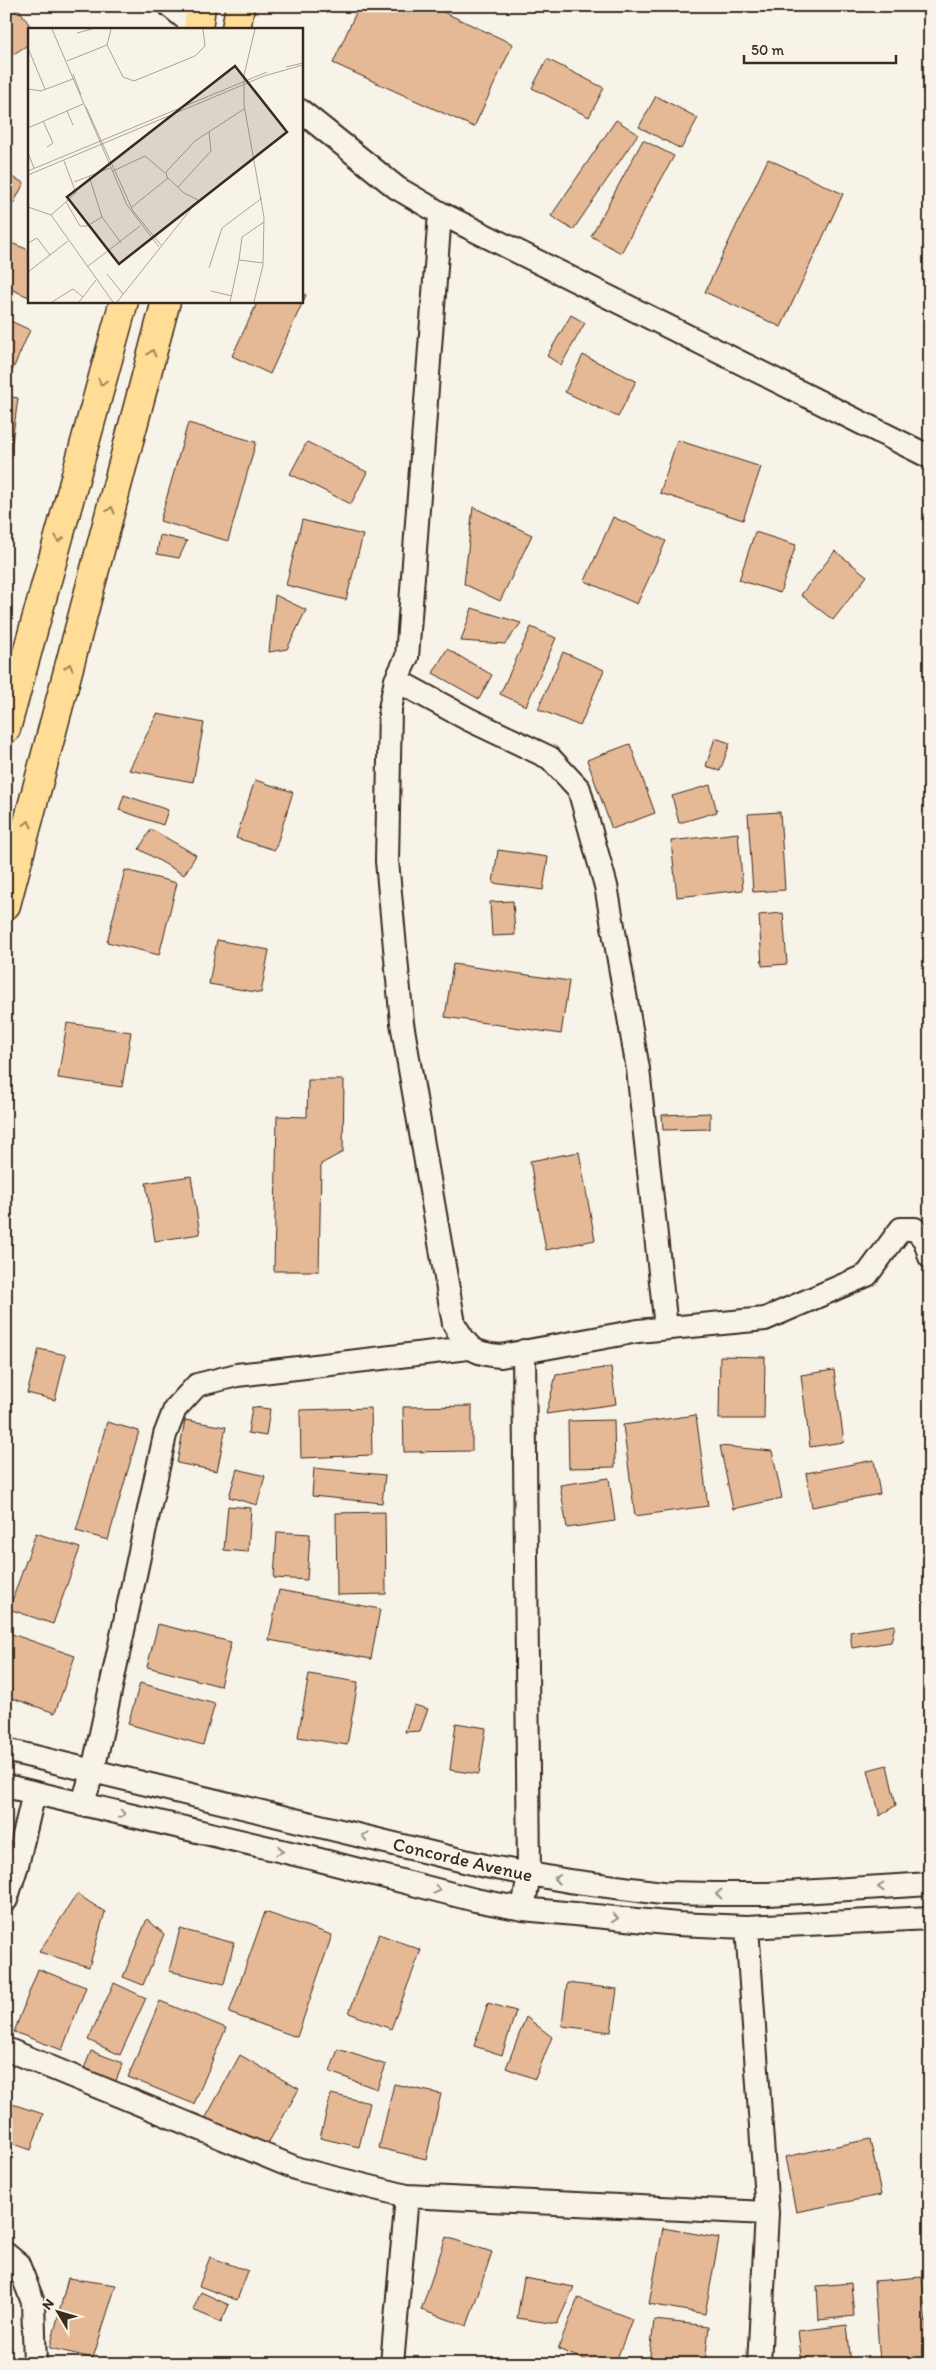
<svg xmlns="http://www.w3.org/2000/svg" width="936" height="2370" font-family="Itim,sans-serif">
  <rect width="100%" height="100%" fill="#f7f3e8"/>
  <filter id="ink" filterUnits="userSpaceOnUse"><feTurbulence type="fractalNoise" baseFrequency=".02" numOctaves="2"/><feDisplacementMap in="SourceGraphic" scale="10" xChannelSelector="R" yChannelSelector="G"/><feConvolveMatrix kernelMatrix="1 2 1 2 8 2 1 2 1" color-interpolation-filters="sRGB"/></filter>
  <g filter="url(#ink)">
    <path fill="#e6b996" stroke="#3b2a1e" d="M 6,6 L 17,6 L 32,29 L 29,29 L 29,44 L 6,59 Z
      M 359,6 L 430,6 L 513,44 L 474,127 L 333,63 Z
      M 547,59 L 604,88 L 589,117 L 532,88 Z
      M 656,96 L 698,118 L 681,149 L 639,127 Z
      M 616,120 L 638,134 L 573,230 L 551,216 Z
      M 643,140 L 674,156 L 621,253 L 591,236 Z
      M 768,159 L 843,194 L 781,327 L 705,292 Z
      M 6,174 L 24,183 L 6,218 Z
      M 6,241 L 29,250 L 29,297 L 6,287 Z
      M 301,294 L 306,295 L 270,374 L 232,356 L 258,301 L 301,301 Z
      M 571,315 L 585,323 L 561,365 L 547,356 Z
      M 6,319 L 30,330 L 6,385 Z
      M 583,355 L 636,381 L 618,417 L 565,392 Z
      M 6,396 L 18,398 L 12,442 L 6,441 Z
      M 188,423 L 256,442 L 228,541 L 160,521 Z
      M 677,440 L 761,467 L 743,520 L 660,493 Z
      M 307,442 L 367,472 L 351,504 L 290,474 Z
      M 473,507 L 532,535 L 500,601 L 464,584 Z
      M 613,517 L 666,541 L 637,604 L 585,581 Z
      M 302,520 L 363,535 L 346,600 L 286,585 Z
      M 755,532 L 796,545 L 780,593 L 739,580 Z
      M 160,535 L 187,541 L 179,558 L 157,554 Z
      M 835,551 L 867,576 L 833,620 L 801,595 Z
      M 275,595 L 306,610 L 287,649 L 269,652 Z
      M 472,608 L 521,623 L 505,644 L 461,641 Z
      M 531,627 L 556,638 L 526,706 L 500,694 Z
      M 447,649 L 492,675 L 479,699 L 433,673 Z
      M 563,652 L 604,670 L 580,726 L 538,709 Z
      M 157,714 L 204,723 L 193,782 L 129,770 Z
      M 715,738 L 730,743 L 720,771 L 706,766 Z
      M 630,744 L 655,813 L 612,829 L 587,760 Z
      M 255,780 L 293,792 L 275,850 L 236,838 Z
      M 710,785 L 717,812 L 679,823 L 672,796 Z
      M 124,795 L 168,810 L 163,825 L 119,810 Z
      M 780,812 L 785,890 L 753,892 L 748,814 Z
      M 151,829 L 196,855 L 184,875 L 139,849 Z
      M 738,833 L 743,890 L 677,897 L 671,841 Z
      M 498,850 L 548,857 L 543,890 L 493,883 Z
      M 125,870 L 177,883 L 159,955 L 107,942 Z
      M 513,901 L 515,935 L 492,936 L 490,902 Z
      M 783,913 L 787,964 L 762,966 L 759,915 Z
      M 217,940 L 269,950 L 261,993 L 209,984 Z
      M 453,964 L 569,981 L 561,1034 L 445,1017 Z
      M 67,1023 L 131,1032 L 122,1087 L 58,1078 Z
      M 308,1080 L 344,1080 L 343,1152 L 321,1164 L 319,1271 L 274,1271 L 277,1116 L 307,1117 Z
      M 710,1113 L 710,1129 L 663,1130 L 662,1115 Z
      M 579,1152 L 595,1240 L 546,1250 L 530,1161 Z
      M 191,1176 L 200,1234 L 155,1241 L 146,1183 Z
      M 39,1349 L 66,1355 L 55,1400 L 27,1393 Z
      M 720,1356 L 765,1357 L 764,1419 L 719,1419 Z
      M 611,1367 L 616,1404 L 546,1414 L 556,1375 Z
      M 834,1370 L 844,1442 L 810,1447 L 801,1375 Z
      M 472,1406 L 472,1451 L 404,1452 L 403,1407 Z
      M 252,1407 L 270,1409 L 266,1436 L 248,1433 Z
      M 371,1408 L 372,1455 L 301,1458 L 300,1410 Z
      M 696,1415 L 708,1506 L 635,1516 L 623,1425 Z
      M 185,1420 L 226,1427 L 217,1471 L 177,1463 Z
      M 614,1420 L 615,1467 L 569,1468 L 568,1421 Z
      M 107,1422 L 139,1431 L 108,1540 L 76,1531 Z
      M 720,1446 L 772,1451 L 782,1498 L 733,1509 Z
      M 874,1460 L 880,1494 L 812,1507 L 806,1473 Z
      M 314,1468 L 385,1475 L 382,1503 L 312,1496 Z
      M 237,1469 L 265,1476 L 257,1505 L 229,1497 Z
      M 609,1478 L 615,1521 L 567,1528 L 560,1485 Z
      M 228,1506 L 251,1508 L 248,1552 L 224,1550 Z
      M 385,1512 L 386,1594 L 337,1595 L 336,1513 Z
      M 277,1532 L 310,1534 L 307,1580 L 274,1578 Z
      M 36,1533 L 80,1548 L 53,1624 L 9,1609 Z
      M 279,1590 L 380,1609 L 371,1659 L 269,1640 Z
      M 158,1624 L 231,1642 L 220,1686 L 147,1667 Z
      M 895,1625 L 891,1642 L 852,1648 L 850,1632 Z
      M 6,1632 L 75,1656 L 55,1713 L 6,1696 Z
      M 309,1674 L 358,1682 L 347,1745 L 298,1737 Z
      M 140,1683 L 215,1704 L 203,1745 L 128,1724 Z
      M 414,1705 L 428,1709 L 420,1731 L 405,1732 Z
      M 456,1723 L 486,1728 L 479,1774 L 450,1770 Z
      M 887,1765 L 896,1805 L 880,1816 L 868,1770 Z
      M 77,1894 L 105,1912 L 89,1967 L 39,1952 Z
      M 265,1912 L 332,1935 L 297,2037 L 229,2013 Z
      M 147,1919 L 164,1934 L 143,1985 L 123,1977 Z
      M 180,1929 L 234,1943 L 224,1984 L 169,1971 Z
      M 379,1934 L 421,1950 L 391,2029 L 349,2013 Z
      M 38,1969 L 86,1987 L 62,2050 L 14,2032 Z
      M 114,1983 L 146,1998 L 120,2055 L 88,2040 Z
      M 567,1983 L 617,1989 L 611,2032 L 562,2026 Z
      M 160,2001 L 226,2028 L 194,2104 L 128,2077 Z
      M 488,2003 L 516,2011 L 502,2055 L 474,2046 Z
      M 526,2017 L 552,2037 L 535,2079 L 506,2068 Z
      M 338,2049 L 386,2065 L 377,2089 L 330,2072 Z
      M 91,2051 L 123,2063 L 115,2083 L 83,2071 Z
      M 240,2055 L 299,2089 L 263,2152 L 205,2119 Z
      M 394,2084 L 441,2094 L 426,2159 L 379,2148 Z
      M 331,2094 L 370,2103 L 359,2147 L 320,2138 Z
      M 6,2102 L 43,2114 L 31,2150 L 6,2141 Z
      M 870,2139 L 881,2195 L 796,2212 L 785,2157 Z
      M 663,2228 L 719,2238 L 705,2314 L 649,2304 Z
      M 446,2237 L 492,2252 L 467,2326 L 421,2310 Z
      M 210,2257 L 248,2271 L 237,2300 L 199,2286 Z
      M 922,2277 L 929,2364 L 880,2364 L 874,2281 Z
      M 68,2278 L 116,2285 L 93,2358 L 50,2348 Z
      M 524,2278 L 574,2287 L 557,2324 L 517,2318 Z
      M 851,2283 L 854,2316 L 819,2320 L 817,2286 Z
      M 201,2292 L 229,2305 L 221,2322 L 193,2310 Z
      M 578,2298 L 632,2319 L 615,2364 L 595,2364 L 558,2349 Z
      M 654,2320 L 709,2326 L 705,2364 L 649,2364 Z
      M 847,2325 L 851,2364 L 802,2364 L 798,2331 Z"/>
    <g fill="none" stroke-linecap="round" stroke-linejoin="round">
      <g stroke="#3b2a1e" stroke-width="26">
        <path id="minor" d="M 170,6 L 198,29
          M 301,111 L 397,188 L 440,213 L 930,457
          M 440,213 L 407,657 L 396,680 L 390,709 L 387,861 L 402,1023 L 454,1324 C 468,1348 472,1354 501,1356 L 638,1331 L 765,1319 L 867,1275 L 901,1229 L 915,1229 L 925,1240 L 930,1257
          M 396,680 L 468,719 L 550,758 L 579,789 L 606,886 L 638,1069 L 666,1328
          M 6,1750 L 485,1866 L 569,1881 L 662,1893 L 715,1894 L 768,1894 L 930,1884
          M 6,1786 L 316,1859 L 475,1900 L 523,1909 L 677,1924 L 747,1927 L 930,1918
          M 82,1805 L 93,1771 L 165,1435 L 175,1409 L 197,1385 L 237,1375 L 468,1348
          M 6,1900 L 17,1865 L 34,1793
          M 523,1909 L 529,1874 L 524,1351
          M 747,1927 L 767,2213 L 759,2364
          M 6,2049 L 298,2169 L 407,2196 L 767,2213
          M 6,2254 L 18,2264 L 33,2302 L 35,2364
          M 392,2364 L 407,2196"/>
      </g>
      <g stroke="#3b2a1e" stroke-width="31">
        <path id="major" d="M 198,29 L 201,6
          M 236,29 L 240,6
          M 6,729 L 124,301
          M 6,905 L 166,301"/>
      </g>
      <use href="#minor" stroke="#f7f3e8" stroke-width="22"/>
      <use href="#major" stroke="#ffdd96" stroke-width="28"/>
    </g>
    <defs><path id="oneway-chevron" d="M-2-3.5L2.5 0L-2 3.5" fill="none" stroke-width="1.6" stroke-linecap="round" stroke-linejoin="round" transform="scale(1.25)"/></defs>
    <g stroke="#9d845a">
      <use href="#oneway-chevron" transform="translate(152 353) rotate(-75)"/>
      <use href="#oneway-chevron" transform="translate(102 382) rotate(105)"/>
      <use href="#oneway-chevron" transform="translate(111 510) rotate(-75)"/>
      <use href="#oneway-chevron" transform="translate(59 539) rotate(105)"/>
      <use href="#oneway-chevron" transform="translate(69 667) rotate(-75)"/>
      <use href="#oneway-chevron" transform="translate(28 824) rotate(-75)"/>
    </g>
    <g stroke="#998e83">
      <use href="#oneway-chevron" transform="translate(122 1814) rotate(13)"/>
      <use href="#oneway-chevron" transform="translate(365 1836) rotate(-166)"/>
      <use href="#oneway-chevron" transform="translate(280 1851) rotate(13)"/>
      <use href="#oneway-chevron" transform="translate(557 1879) rotate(-170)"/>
      <use href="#oneway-chevron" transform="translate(881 1887) rotate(177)"/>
      <use href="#oneway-chevron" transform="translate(437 1890) rotate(15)"/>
      <use href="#oneway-chevron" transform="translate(719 1894) rotate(-180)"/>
      <use href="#oneway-chevron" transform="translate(615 1918) rotate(5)"/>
    </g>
  </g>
  <g text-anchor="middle" stroke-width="4.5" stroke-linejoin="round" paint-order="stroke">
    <g font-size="19" fill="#3b2a1e" stroke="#f7f3e8">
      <text transform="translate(463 1859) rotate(13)" y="7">Concorde Avenue</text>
    </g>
  </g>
  <g transform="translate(28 28)">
    <rect width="275" height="275" fill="#f7f3e8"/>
    <path fill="none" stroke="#aca397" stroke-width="1" d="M 24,1 L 99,177 L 131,219M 49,5 L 64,1M 79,17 L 95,49 L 106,53 L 167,28 L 177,18 L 175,1M 0,20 L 17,61M 39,33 L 79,17 L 83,1M 258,39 L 275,35M 45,46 L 53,67M 0,61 L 13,63 L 45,51M 58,79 L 105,183 L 133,217M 39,83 L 45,97M 15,93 L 25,115 L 19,119M 0,100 L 55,76M 0,125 L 6,140M 0,143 L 239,44M 85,143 L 117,128 L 137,145M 0,147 L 236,48 L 275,37M 61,148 L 74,189 L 93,215M 46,154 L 82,140M 150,159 L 183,123 L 181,104M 38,174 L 52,198 L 59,198 L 74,189M 0,179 L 23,187 L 85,274M 104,179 L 140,150M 23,187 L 48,165 L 36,133M 0,215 L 9,210 L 22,227M 211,232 L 214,209 L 236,194M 59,239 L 112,198M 181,240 L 194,200 L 234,170M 0,244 L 40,213M 79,246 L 95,266M 183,263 L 204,268M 24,274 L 45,261 L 55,269M 51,274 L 68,252M 89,274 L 170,172 L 156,165 L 139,149 L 138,144 L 167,113 L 216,81M 202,274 L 211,232 L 235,235M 226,274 L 235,237 L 236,189 L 216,77 L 216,47 L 227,1"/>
    <path fill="#3b2a1e" fill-opacity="0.15" stroke="#3b2a1e" stroke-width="2.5" d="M 207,38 L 259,104 L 91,236 L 39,169 Z"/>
    <rect width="275" height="275" fill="none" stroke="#3b2a1e" stroke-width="2.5"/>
  </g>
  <rect width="936" height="2370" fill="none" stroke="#f7f3e8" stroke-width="25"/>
  <rect x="12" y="12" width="911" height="2345" fill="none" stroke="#3b2a1e" stroke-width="2" filter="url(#ink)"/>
  <g transform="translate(58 2312) rotate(308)" stroke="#f7f3e8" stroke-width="4" paint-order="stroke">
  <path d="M0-4L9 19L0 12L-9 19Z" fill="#3b2a1e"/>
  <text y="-8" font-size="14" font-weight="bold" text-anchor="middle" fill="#3b2a1e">N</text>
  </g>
  <path d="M744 55v8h152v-8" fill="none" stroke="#3b2a1e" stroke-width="2.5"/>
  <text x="751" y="55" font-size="15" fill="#3b2a1e" stroke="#f7f3e8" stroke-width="4" paint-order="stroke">50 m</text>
</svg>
